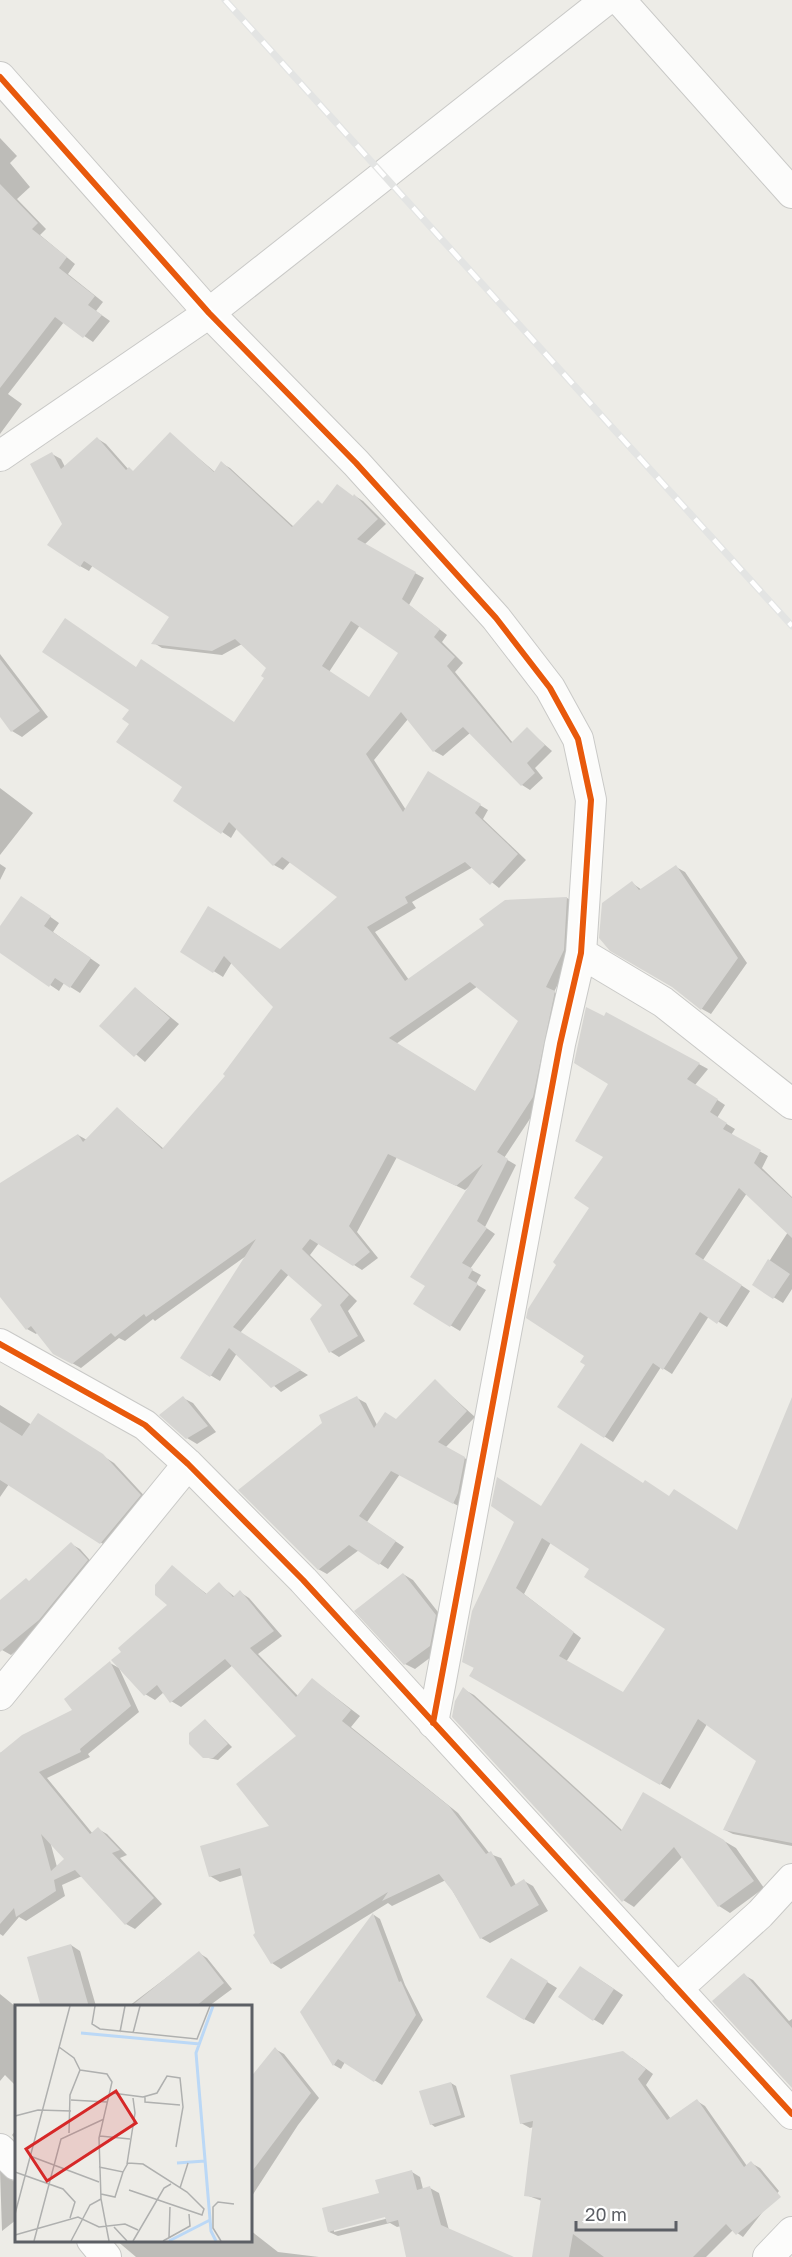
<svg xmlns="http://www.w3.org/2000/svg" width="792" height="2257" font-family="'Golos Text',sans-serif">
  <rect width="100%" height="100%" fill="#edece7"/>
  <path fill="#0003" fill-rule="evenodd" d="M 0,138 L 17,156 L 10,163 L 30,187 L 17,199 L 46,229 L 40,235 L 75,264 L 68,274 L 103,302 L 96,311 L 110,321 L 93,342 L 64,322 L 8,394 L 22,404 L 0,434 Z
    M 170,434 L 215,472 L 221,463 L 230,468 L 294,527 L 319,502 L 323,505 L 355,496 L 363,501 L 386,524 L 364,545 L 424,578 L 409,605 L 447,635 L 442,642 L 463,663 L 455,672 L 513,743 L 527,729 L 552,751 L 535,768 L 543,778 L 530,790 L 522,785 L 470,733 L 443,756 L 434,751 L 408,719 L 374,760 L 406,810 L 428,773 L 488,810 L 483,819 L 526,860 L 499,888 L 473,867 L 412,902 L 416,908 L 375,932 L 409,980 L 486,925 L 506,901 L 567,898 L 576,903 L 572,956 L 554,992 L 563,997 L 541,1102 L 504,1158 L 516,1165 L 485,1227 L 495,1234 L 470,1269 L 481,1275 L 476,1284 L 486,1290 L 460,1331 L 415,1304 L 427,1285 L 471,1185 L 465,1190 L 397,1157 L 357,1232 L 378,1258 L 362,1270 L 319,1243 L 310,1255 L 357,1301 L 348,1311 L 365,1341 L 339,1357 L 331,1352 L 324,1305 L 289,1274 L 240,1333 L 308,1375 L 281,1392 L 237,1353 L 220,1381 L 182,1358 L 246,1256 L 155,1321 L 153,1319 L 125,1341 L 119,1338 L 81,1368 L 54,1353 L 38,1332 L 36,1334 L 27,1329 L 0,1294 L 0,1196 L 78,1135 L 87,1140 L 117,1108 L 164,1149 L 227,1075 L 275,1007 L 232,962 L 223,977 L 182,951 L 280,951 L 340,896 L 291,861 L 283,870 L 274,865 L 237,828 L 231,838 L 175,800 L 184,786 L 131,723 L 137,668 L 235,723 L 266,678 L 267,668 L 242,644 L 222,655 L 162,648 L 154,643 L 171,617 L 93,565 L 89,571 L 80,566 L 64,524 L 52,454 L 61,459 L 65,467 L 98,439 L 106,444 L 129,470 L 134,472 ZM 360,625 L 401,653 L 369,698 L 329,672 ZM 478,986 L 520,1021 L 476,1092 L 396,1044 Z
    M 0,654 L 48,717 L 22,737 L 12,731 L 0,715 Z
    M 0,788 L 33,813 L 0,855 Z
    M 0,864 L 6,868 L 0,880 Z
    M 676,867 L 685,872 L 747,963 L 711,1014 L 702,1009 L 632,883 L 642,890 Z
    M 31,903 L 59,923 L 53,932 L 100,965 L 80,993 L 64,983 L 59,991 L 0,951 L 0,929 Z
    M 135,988 L 179,1024 L 145,1062 L 102,1025 Z
    M 607,1014 L 708,1069 L 695,1085 L 725,1105 L 717,1118 L 735,1129 L 731,1135 L 768,1156 L 762,1168 L 792,1197 L 792,1289 L 783,1303 L 754,1285 L 788,1232 L 747,1193 L 703,1260 L 750,1291 L 727,1327 L 709,1316 L 672,1374 L 661,1367 L 613,1442 L 559,1407 L 587,1364 L 610,1084 L 604,1018 Z
    M 435,1381 L 475,1417 L 445,1448 L 474,1463 L 462,1508 L 400,1474 L 367,1522 L 404,1547 L 388,1569 L 359,1550 L 327,1574 L 318,1569 L 357,1398 L 366,1403 L 377,1425 L 396,1421 Z
    M 183,1398 L 193,1403 L 216,1432 L 197,1444 L 187,1438 Z
    M 0,1405 L 32,1425 L 49,1421 L 114,1463 L 150,1502 L 111,1549 L 9,1484 L 0,1497 Z
    M 792,1423 L 792,1846 L 733,1834 L 725,1830 L 758,1761 L 707,1724 L 670,1789 L 471,1675 L 542,1507 L 643,1485 L 738,1532 ZM 551,1542 L 592,1569 L 667,1629 L 623,1694 L 566,1662 L 581,1638 L 524,1594 Z
    M 71,1544 L 80,1549 L 95,1566 L 47,1625 L 11,1655 L 2,1650 L 0,1602 L 30,1582 Z
    M 172,1567 L 208,1595 L 219,1584 L 235,1597 L 240,1592 L 249,1598 L 282,1636 L 258,1654 L 299,1697 L 321,1686 L 360,1716 L 351,1727 L 458,1813 L 490,1854 L 501,1858 L 516,1885 L 524,1881 L 533,1886 L 548,1911 L 490,1943 L 481,1938 L 446,1880 L 392,1906 L 388,1903 L 281,1969 L 272,1963 L 257,1933 L 243,1875 L 220,1882 L 210,1876 L 271,1827 L 298,1736 L 233,1665 L 181,1707 L 171,1701 L 164,1692 L 155,1700 L 145,1694 L 169,1605 Z
    M 403,1574 L 413,1580 L 445,1621 L 439,1651 L 415,1669 L 405,1664 Z
    M 110,1663 L 119,1668 L 139,1712 L 88,1754 L 90,1757 L 47,1778 L 93,1834 L 98,1829 L 107,1834 L 127,1855 L 120,1858 L 162,1904 L 135,1929 L 126,1924 L 82,1876 L 62,1885 L 65,1896 L 26,1921 L 19,1917 L 3,1936 L 0,1934 L 0,1753 L 75,1710 ZM 50,1841 L 66,1859 L 57,1867 Z
    M 463,1689 L 474,1695 L 623,1831 L 644,1794 L 736,1848 L 764,1888 L 730,1913 L 719,1906 L 683,1856 L 634,1907 L 623,1900 Z
    M 205,1720 L 232,1747 L 218,1760 L 204,1757 Z
    M 374,1915 L 380,1919 L 405,1985 L 423,2020 L 382,2085 L 345,2062 L 341,2069 L 334,2065 Z
    M 71,1945 L 80,1951 L 96,2006 L 43,2006 Z
    M 199,1953 L 207,1958 L 232,1989 L 209,2006 L 129,2006 Z
    M 521,1966 L 557,1988 L 534,2024 L 524,2019 Z
    M 590,1973 L 623,1995 L 603,2025 L 593,2019 Z
    M 744,1975 L 753,1980 L 789,2021 L 792,2019 L 792,2086 Z
    M 0,1994 L 16,2007 L 16,2086 L 5,2075 L 0,2081 Z
    M 275,2049 L 284,2054 L 319,2098 L 298,2125 L 250,2199 L 250,2081 Z
    M 632,2058 L 653,2074 L 646,2085 L 671,2119 L 697,2101 L 705,2106 L 747,2166 L 751,2163 L 760,2168 L 779,2191 L 743,2237 L 733,2230 L 706,2257 L 534,2257 L 542,2201 L 526,2195 L 534,2127 L 530,2128 L 521,2123 Z
    M 451,2083 L 456,2086 L 465,2117 L 435,2127 L 431,2124 Z
    M 16,2130 L 16,2140 L 12,2135 Z
    M 0,2171 L 16,2183 L 16,2220 L 2,2231 Z
    M 412,2172 L 420,2177 L 423,2189 L 430,2188 L 439,2193 L 449,2230 L 511,2257 L 408,2257 L 401,2226 L 397,2227 L 390,2223 L 338,2236 L 329,2232 ZM 392,2214 L 393,2217 L 334,2232 L 334,2229 Z
    M 250,2230 L 278,2252 L 319,2257 L 136,2257 L 116,2240 L 250,2240 Z"/>
  <path fill="#d6d5d2" fill-rule="evenodd" d="M 0,184 L 38,223 L 32,229 L 67,257 L 59,268 L 95,296 L 88,305 L 102,315 L 83,338 L 55,317 L 0,388 Z
    M 170,432 L 214,472 L 221,461 L 292,527 L 318,500 L 322,504 L 337,484 L 353,496 L 354,494 L 378,519 L 357,539 L 416,572 L 402,599 L 440,629 L 434,637 L 455,657 L 447,666 L 511,743 L 527,727 L 545,745 L 527,763 L 535,773 L 521,786 L 463,727 L 433,752 L 401,712 L 366,754 L 403,812 L 428,771 L 481,804 L 475,813 L 518,854 L 490,885 L 465,862 L 405,897 L 408,903 L 367,927 L 405,981 L 484,925 L 479,919 L 505,900 L 567,897 L 564,950 L 546,987 L 555,991 L 533,1097 L 497,1152 L 508,1159 L 477,1221 L 487,1228 L 462,1263 L 473,1269 L 468,1278 L 478,1284 L 450,1327 L 413,1304 L 425,1286 L 410,1277 L 483,1164 L 456,1186 L 388,1154 L 349,1226 L 370,1252 L 353,1266 L 310,1239 L 302,1249 L 349,1295 L 340,1305 L 358,1336 L 329,1353 L 310,1319 L 322,1305 L 281,1269 L 233,1327 L 301,1370 L 271,1388 L 229,1348 L 210,1377 L 180,1358 L 256,1239 L 146,1317 L 144,1314 L 115,1337 L 111,1333 L 72,1364 L 53,1354 L 31,1326 L 26,1330 L 0,1297 L 0,1183 L 78,1134 L 83,1142 L 117,1107 L 162,1149 L 225,1076 L 223,1074 L 273,1007 L 224,956 L 213,973 L 180,952 L 208,906 L 280,949 L 337,897 L 282,857 L 273,866 L 229,822 L 221,834 L 173,801 L 182,787 L 116,742 L 129,724 L 122,719 L 129,710 L 42,652 L 65,618 L 136,667 L 141,659 L 234,722 L 264,678 L 261,676 L 266,668 L 235,639 L 212,651 L 151,644 L 169,617 L 84,561 L 80,567 L 47,545 L 62,524 L 30,464 L 52,452 L 61,469 L 97,437 L 126,470 L 129,467 L 133,471 ZM 351,621 L 398,653 L 369,697 L 322,666 ZM 470,982 L 518,1021 L 475,1091 L 389,1038 Z
    M 0,659 L 40,711 L 11,732 L 0,717 Z
    M 676,865 L 738,958 L 701,1010 L 672,987 L 610,951 L 599,938 L 602,903 L 632,881 L 639,890 Z
    M 21,896 L 51,916 L 44,926 L 91,958 L 70,988 L 55,978 L 49,987 L 0,953 L 0,926 Z
    M 135,987 L 170,1018 L 134,1057 L 99,1026 Z
    M 586,1007 L 604,1016 L 606,1012 L 700,1063 L 687,1079 L 718,1099 L 710,1112 L 727,1123 L 723,1129 L 761,1150 L 754,1163 L 792,1198 L 792,1238 L 739,1188 L 695,1254 L 742,1285 L 717,1324 L 700,1312 L 663,1370 L 653,1363 L 604,1438 L 557,1407 L 585,1365 L 580,1362 L 584,1356 L 526,1318 L 528,1309 L 556,1265 L 553,1262 L 589,1208 L 574,1198 L 603,1157 L 575,1141 L 608,1084 L 574,1063 Z
    M 768,1259 L 790,1274 L 773,1299 L 752,1285 Z
    M 435,1379 L 467,1411 L 438,1442 L 465,1457 L 458,1493 L 453,1504 L 391,1471 L 359,1516 L 396,1541 L 379,1565 L 349,1545 L 318,1570 L 238,1490 L 322,1423 L 319,1415 L 357,1396 L 374,1428 L 385,1412 L 396,1419 Z
    M 183,1396 L 208,1426 L 186,1439 L 159,1415 Z
    M 792,1397 L 792,1843 L 723,1830 L 756,1761 L 698,1719 L 660,1785 L 469,1676 L 474,1668 L 462,1662 L 472,1611 L 514,1522 L 491,1506 L 497,1477 L 541,1506 L 581,1443 L 643,1483 L 645,1480 L 669,1496 L 674,1489 L 737,1530 ZM 542,1538 L 589,1569 L 584,1577 L 665,1629 L 623,1692 L 559,1656 L 574,1632 L 516,1588 Z
    M 38,1413 L 103,1454 L 141,1495 L 100,1544 L 0,1480 L 0,1422 L 22,1436 Z
    M 71,1542 L 88,1560 L 39,1620 L 0,1652 L 0,1600 L 26,1578 L 29,1581 Z
    M 172,1565 L 206,1594 L 219,1582 L 233,1597 L 240,1590 L 274,1631 L 250,1648 L 296,1697 L 312,1678 L 351,1710 L 342,1721 L 449,1806 L 486,1854 L 491,1851 L 511,1887 L 524,1879 L 539,1905 L 480,1939 L 453,1892 L 439,1874 L 382,1901 L 388,1892 L 271,1964 L 253,1935 L 255,1933 L 240,1868 L 209,1877 L 200,1846 L 269,1826 L 236,1784 L 296,1736 L 225,1659 L 170,1703 L 157,1685 L 144,1696 L 111,1660 L 121,1652 L 118,1648 L 167,1605 L 155,1595 L 155,1585 Z
    M 403,1573 L 436,1615 L 430,1646 L 404,1665 L 354,1611 Z
    M 110,1661 L 131,1706 L 80,1749 L 81,1752 L 39,1772 L 90,1834 L 98,1827 L 120,1850 L 112,1853 L 154,1898 L 125,1925 L 75,1870 L 54,1880 L 56,1891 L 16,1917 L 14,1908 L 0,1924 L 0,1753 L 22,1735 L 72,1710 L 64,1699 ZM 41,1834 L 64,1859 L 51,1871 Z
    M 463,1687 L 621,1831 L 643,1792 L 724,1840 L 754,1881 L 718,1907 L 674,1847 L 622,1902 L 452,1717 L 455,1701 Z
    M 205,1719 L 228,1744 L 213,1758 L 203,1758 L 189,1744 L 189,1733 Z
    M 373,1913 L 399,1982 L 401,1981 L 416,2015 L 374,2082 L 338,2059 L 333,2066 L 300,2012 Z
    M 71,1944 L 89,2007 L 41,2007 L 27,1957 Z
    M 199,1951 L 224,1983 L 195,2007 L 130,2007 Z
    M 511,1958 L 548,1981 L 524,2020 L 486,1997 Z
    M 580,1966 L 614,1989 L 593,2021 L 558,1997 Z
    M 744,1973 L 792,2028 L 792,2088 L 712,2001 Z
    M 275,2047 L 311,2093 L 250,2174 L 250,2078 Z
    M 623,2051 L 646,2069 L 638,2079 L 667,2120 L 697,2099 L 744,2167 L 751,2161 L 781,2197 L 736,2235 L 726,2224 L 693,2257 L 604,2257 L 573,2234 L 569,2257 L 532,2257 L 541,2198 L 524,2196 L 533,2121 L 520,2124 L 510,2075 Z
    M 451,2082 L 461,2115 L 430,2125 L 419,2091 Z
    M 412,2170 L 417,2190 L 430,2186 L 441,2225 L 514,2257 L 406,2257 L 398,2220 L 387,2223 L 385,2217 L 328,2232 L 322,2208 L 379,2193 L 375,2180 Z"/>
  <g fill="none" stroke-linecap="round" stroke-linejoin="round">
    <g stroke="#c9c9c7" stroke-width="32">
      <path id="minor" d="M 620,0 L 792,193
        M 0,77 L 209,313 L 356,463 L 496,618 L 550,688 L 578,739 L 591,800 L 581,953 L 560,1044 L 433,1723
        M 0,456 L 209,313 L 606,0
        M 581,953 L 663,1002 L 792,1104
        M 0,1344 L 145,1425 L 188,1464 L 303,1580 L 792,2114
        M 0,1695 L 188,1464
        M 677,1989 L 760,1914 L 792,1879
        M 0,2149 L 16,2165
        M 92,2240 L 106,2257
        M 768,2257 L 792,2232"/>
    </g>
    <use href="#minor" stroke="#fcfcfb" stroke-width="30"/>
    <g stroke="#e3e4e3" stroke-width="7">
      <path id="rail" d="M 225,0 L 792,626"/>
    </g>
    <use href="#rail" stroke="#fff" stroke-width="4.5" stroke-dasharray="14" stroke-linecap="butt"/>
    <g stroke="#fff" stroke-width="10">
      <path id="cycleway" d="M 0,77 L 209,313 L 356,463 L 496,618 L 550,688 L 578,739 L 591,800 L 581,953 L 560,1044 L 433,1723
        M 0,1344 L 145,1425 L 188,1464 L 303,1580 L 792,2114"/>
    </g>
    <use href="#cycleway" stroke="#e8590c" stroke-width="6"/>
  </g>
  <g transform="translate(15 2005)">
    <rect width="237" height="237" fill="#edece7"/>
    <path fill="none" stroke="#bbd8f6" stroke-width="3" d="M 198,1 L 181,48 L 196,226 L 201,236M 66,28 L 185,39M 162,158 L 190,156M 154,236 L 195,215"/>
    <path fill="none" stroke="#afb0af" stroke-width="1.5" d="M 80,1 L 77,19 L 85,24 L 182,34 L 195,1M 105,27 L 110,1M 118,28 L 125,1M 44,42 L 59,53 L 65,65 L 55,90 L 54,128M 65,65 L 92,69 L 97,77 L 84,133 L 86,194 L 94,236M 97,88 L 128,92 L 142,88 L 152,71 L 165,73 L 168,102 L 161,142M 130,92 L 130,97 L 165,100M 56,95 L 92,97M 0,111 L 23,105 L 56,106M 85,131 L 115,134M 15,151 L 84,177M 112,159 L 120,108 L 118,93M 84,162 L 108,167 L 113,158 L 128,159 L 172,187 L 189,204 L 187,210 L 114,185M 0,167 L 48,184 L 60,197 L 55,213M 165,183 L 173,158M 86,189 L 100,192 L 108,167M 0,209 L 55,1M 99,222 L 112,236M 0,230 L 63,212 L 84,222 L 110,219 L 123,225M 154,232 L 155,202M 19,236 L 46,134 L 89,114M 56,236 L 75,200 L 86,194M 118,236 L 149,183 L 156,179M 148,236 L 175,221 L 174,209M 206,236 L 198,223 L 198,202 L 203,197 L 219,199"/>
    <path fill="#d62828" fill-opacity="0.15" stroke="#d62828" stroke-width="3" d="M 101,86 L 121,118 L 32,176 L 11,144 Z"/>
    <rect width="237" height="237" fill="none" stroke="#5c5f65" stroke-width="3"/>
  </g>
  <path d="M576 2221v9h100v-9" fill="none" stroke="#5c5f65" stroke-width="3"/>
  <text x="585" y="2221" font-size="18" fill="#5c5f65" stroke="#ffffff" stroke-width="4.5" paint-order="stroke">20 m</text>
</svg>
